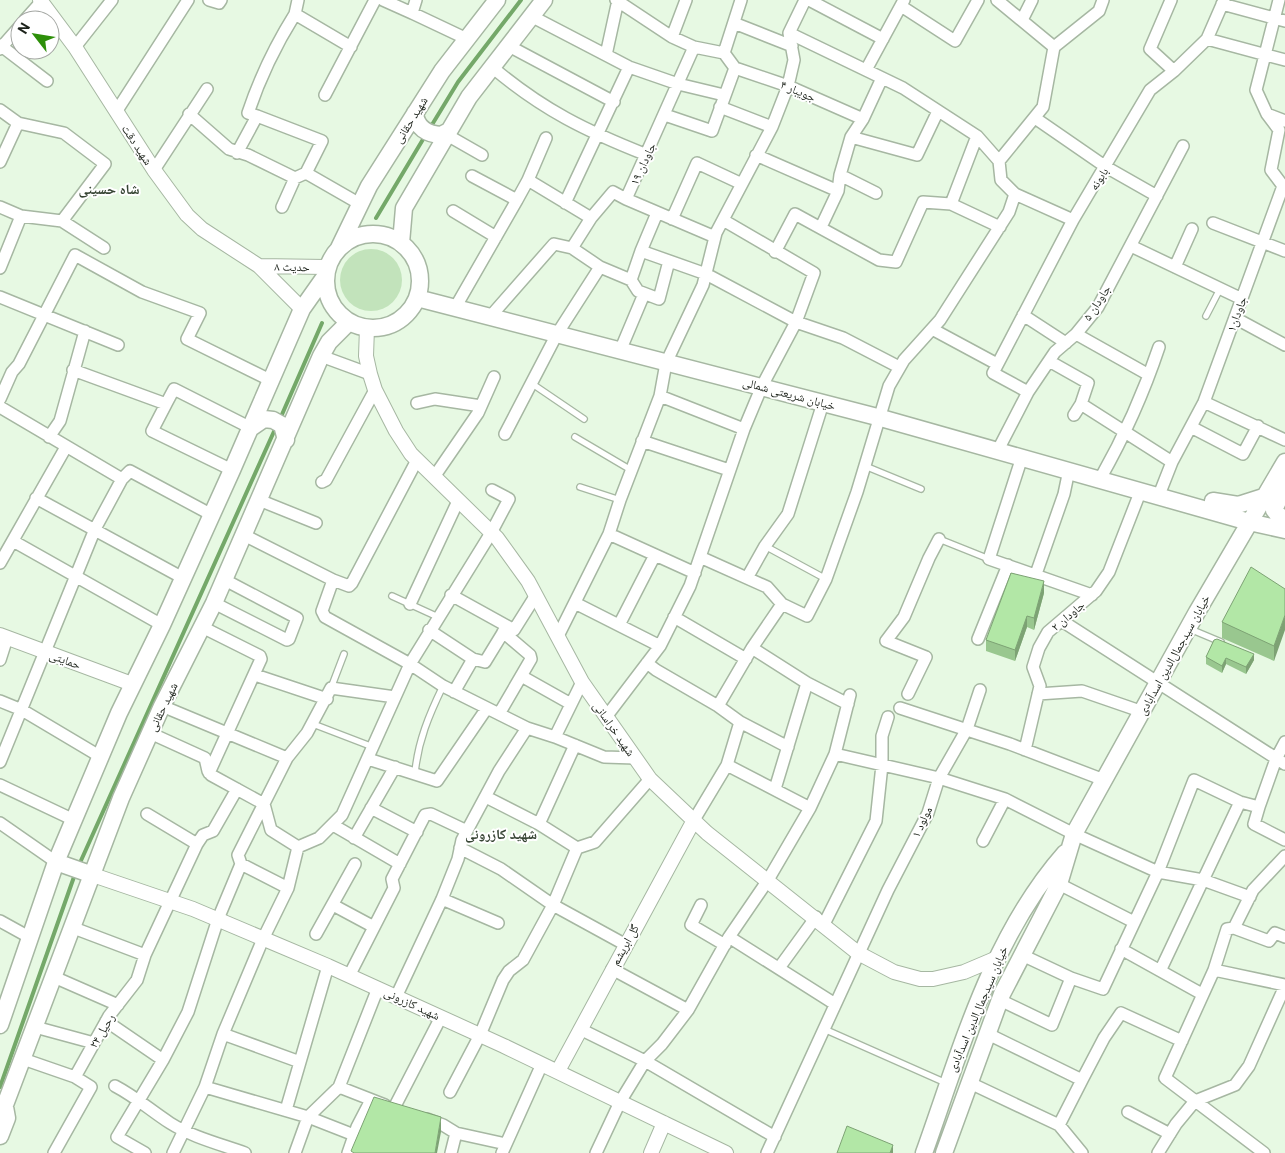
<svg xmlns="http://www.w3.org/2000/svg" width="1285" height="1153" font-family="Roboto,'Noto Naskh Arabic',sans-serif">
  <rect width="100%" height="100%" fill="#e7f9e3"/>
  <path fill="#c2e3bb" d="M340 280a31 31 0 1 1 62 0a31 31 0 1 1-62 0Z"/>
  <g fill="none" stroke-linecap="round" stroke-linejoin="round">
    <path stroke="#74a869" stroke-width="4" d="M 430,128 L 458,82 L 521,0
      M 376,218 L 425,136
      M 280,419 L 322,323
      M 79,865 L 276,427
      M 0,1087 L 75,874"/>
    <g stroke="#a6b7a2" stroke-width="8">
      <path id="service" d="M 1206,316 L 1220,289
        M 531,383 L 584,419
        M 575,437 L 631,470
        M 865,466 L 921,489
        M 580,487 L 620,500
        M 939,539 L 989,559
        M 765,546 L 826,579
        M 392,596 L 438,617
        M 1190,629 L 1221,642
        M 331,688 L 344,654
        M 313,724 L 373,747
        M 415,773 C 418,741 429,715 443,686
        M 824,1029 L 946,1083"/>
    </g>
    <g stroke="#a6b7a2" stroke-width="14">
      <path id="minor" d="M 209,0 L 219,3 L 221,0
        M 383,0 L 412,13
        M 416,0 L 412,13 L 467,39
        M 616,0 L 672,37 L 694,47 L 724,53 L 735,68 L 788,86 L 863,119 L 851,137 L 917,155 L 938,111
        M 809,0 L 883,39
        M 997,0 L 1054,47
        M 1171,0 L 1150,49 L 1174,71
        M 1222,4 L 1285,21
        M 901,6 L 955,41 L 978,0
        M 295,14 L 298,0
        M 531,16 L 629,67 L 678,84 L 724,95
        M 25,20 L 41,2
        M 1022,20 L 1032,0
        M 734,23 L 792,46
        M 789,33 L 903,88 L 977,136 L 999,161
        M 672,37 L 686,0
        M 1207,39 L 1285,60
        M 0,45 L 47,81
        M 509,46 L 614,102
        M 75,47 L 112,0
        M 0,49 L 20,26
        M 724,53 L 741,0
        M 606,55 L 618,0
        M 492,67 C 543,110 586,131 647,155
        M 866,70 L 904,0
        M 325,95 L 375,0
        M 720,107 L 772,127
        M 0,110 L 18,123 L 64,133 L 105,164 L 62,221
        M 116,112 L 188,0
        M 189,114 L 229,149 L 248,155 L 295,178 L 306,173 L 360,204
        M 1267,114 L 1285,121
        M 665,115 L 712,131 L 735,68
        M 257,116 L 248,113 C 260,77 275,46 295,14 L 351,47
        M 1035,118 L 1106,167 L 1157,196
        M 863,119 L 882,78
        M 447,135 L 482,155
        M 237,153 L 257,116 L 322,141 L 306,173
        M 756,155 L 838,191
        M 0,162 L 18,123
        M 154,170 L 207,89
        M 840,175 L 876,193
        M 472,176 L 517,200 L 528,180 L 591,218
        M 528,180 L 546,138
        M 1015,194 L 1073,220
        M 626,199 L 715,237
        M 565,203 L 629,67
        M 951,204 L 977,136
        M 0,207 L 21,216 L 62,221 L 104,248
        M 282,207 L 295,178
        M 453,211 L 496,237
        M 672,219 L 697,163 L 742,184
        M 1213,223 L 1285,251
        M 821,227 L 838,191 L 840,175 L 851,137
        M 1131,246 L 1242,299
        M 641,251 L 657,213
        M 775,252 L 795,214 L 879,260 L 896,262 L 923,202 L 951,204 L 1000,227
        M 600,267 L 631,280 L 641,251 L 706,274 L 796,322 L 843,338 L 899,367
        M 1175,267 L 1192,229
        M 0,268 L 21,216
        M 631,280 L 638,291 L 659,299 L 669,261
        M 0,297 L 118,345
        M 455,308 L 517,200
        M 1023,315 L 1066,343
        M 489,318 L 554,244 L 572,248
        M 1235,318 L 1285,345
        M 932,329 L 997,364
        M 1076,334 L 1149,375
        M 620,351 L 644,294
        M 321,356 L 370,374
        M 1049,361 L 1088,383 L 1081,404 L 1074,415
        M 73,370 L 166,404 L 174,389 L 251,428
        M 1028,392 L 993,373 L 1073,220 L 1150,90 L 1174,71 L 1207,39 L 1224,0
        M 660,396 L 744,429
        M 0,399 L 12,372 L 19,364 L 75,255 L 142,292 L 200,313 L 187,339 L 272,381
        M 1204,402 L 1285,440
        M 417,403 L 435,399 L 481,406
        M 166,404 L 152,431 L 232,470
        M 1081,404 L 1172,462
        M 0,407 L 122,479 L 130,471 L 212,515
        M 1191,427 L 1243,454 L 1258,426
        M 505,434 L 557,334 L 600,267 L 572,248 L 591,218 L 613,192 L 626,199 L 694,47
        M 49,437 L 60,421 L 85,331
        M 642,441 L 729,470
        M 998,450 L 1028,392 L 1055,352 L 1076,334 L 1098,307 L 1183,146
        M 1022,457 L 989,559 L 1092,595
        M 434,477 L 478,413 L 494,377
        M 1100,479 C 1125,435 1143,395 1159,347
        M 322,482 L 326,480 L 375,390
        M 1159,495 L 1172,462 L 1204,402 L 1283,186 L 1271,170 L 1279,130 L 1267,114 L 1256,90 L 1279,0
        M 36,498 L 183,578
        M 259,500 L 316,523
        M 609,534 L 695,573
        M 244,535 L 333,580 L 322,611 L 325,617 L 410,664 L 443,686 L 527,728
        M 13,541 L 162,625
        M 700,557 L 767,587 L 782,604 L 807,616 L 826,579 L 857,492 L 889,386 L 904,360 L 940,320 L 1009,212 L 1015,194 L 1001,180 L 999,161 L 1043,107 L 1054,47 L 1099,11 L 1103,0
        M 0,563 L 66,447
        M 1036,574 L 1064,494 L 1069,470
        M 747,578 L 765,546 L 788,514 L 823,403
        M 333,580 L 349,586 L 352,583 L 417,460
        M 451,595 L 507,626
        M 214,603 L 287,640 L 289,639 L 297,618 L 223,579
        M 575,603 L 660,646
        M 410,604 L 458,501
        M 674,617 L 746,659
        M 1062,621 L 1285,764
        M 619,625 L 655,555
        M 202,627 L 260,656 L 261,659 L 209,773
        M 429,630 L 473,659
        M 558,636 L 609,534 L 620,500 L 660,396 L 666,363 L 703,285 L 716,233 L 772,127 L 788,86 L 794,60 L 789,33 L 805,0
        M 978,639 L 1008,565
        M 752,648 L 807,683 L 848,704
        M 0,660 L 7,638
        M 647,663 L 656,670 L 718,706
        M 255,675 L 327,699
        M 523,677 L 571,704
        M 454,692 L 473,659 L 485,662 L 507,626 L 514,630 L 536,595
        M 908,694 L 926,657 L 886,641 L 904,617 L 929,558 L 939,539
        M 1038,694 L 1082,691 L 1143,712
        M 0,701 L 22,710 L 101,757
        M 162,706 L 287,758
        M 900,708 L 1010,744 L 1104,780
        M 499,714 L 531,659 L 530,655 L 503,632
        M 606,717 L 660,646 L 690,586 L 744,429 L 762,386 L 796,322 L 814,273 L 723,220
        M 740,722 L 788,747
        M 150,733 L 205,758 L 208,771 L 211,775 L 264,804 L 271,830 L 298,847
        M 555,737 L 604,757 L 635,758
        M 575,745 L 539,824 L 577,848
        M 1025,750 L 1040,686 L 1033,667 L 1039,648 L 1048,632 L 1096,591 L 1109,572 L 1141,490
        M 835,754 L 939,778 L 1005,799 L 1074,834 L 1158,872 L 1203,880 L 1250,897
        M 368,759 L 437,781 L 487,708
        M 0,762 L 95,529 L 122,479
        M 727,765 L 810,808
        M 0,785 L 74,820
        M 775,789 L 807,683
        M 486,797 L 539,824
        M 1259,807 L 1276,759 L 1285,742
        M 371,808 L 417,832
        M 147,814 L 197,844
        M 694,820 L 727,765 L 740,722 L 718,706 L 752,648 L 782,604
        M 0,823 L 56,862
        M 333,825 L 400,864
        M 354,838 L 395,767
        M 983,841 L 1005,799
        M 460,848 L 501,869 L 553,905 L 626,945
        M 241,864 L 288,888
        M 1059,884 L 1134,922
        M 442,899 L 498,923
        M 333,905 L 374,927
        M 701,905 L 691,925 L 725,945
        M 0,921 L 29,937
        M 824,924 L 876,821 L 882,765 L 882,736 L 888,717
        M 71,927 L 145,955
        M 1234,928 L 1269,941 L 1275,933 L 1285,937
        M 316,934 L 355,864
        M 729,937 L 835,1004
        M 1121,949 L 1202,994
        M 1022,955 L 1071,978
        M 779,968 L 816,917
        M 612,969 L 688,1010
        M 1161,969 L 1240,802
        M 1214,970 L 1227,929 L 1234,928 L 1253,890 L 1285,856
        M 349,976 L 394,888 L 392,879 L 425,815 L 431,814 L 467,831
        M 54,977 L 118,1005
        M 396,997 L 442,899 L 458,859 L 462,840 L 499,771 L 527,728 L 555,737 L 582,682
        M 1000,1000 L 1052,1025 L 1071,978 L 1103,989 L 1158,872 L 1194,780 L 1240,802 L 1259,807 L 1254,824 L 1285,840
        M 106,1021 L 163,1060
        M 35,1027 L 94,1043
        M 580,1029 L 645,1061 L 775,1137
        M 223,1034 L 300,1062
        M 988,1034 L 1082,1080 L 1104,1038 L 1121,1013 L 1182,1041
        M 23,1059 L 75,1077
        M 970,1083 L 1059,1125 L 1082,1153
        M 115,1086 C 136,1097 150,1110 170,1123 C 192,1137 220,1144 245,1153
        M 205,1087 L 308,1117 L 354,1135
        M 339,1087 L 385,1105
        M 450,1092 L 480,1035 L 503,980 L 509,971 L 523,960 L 553,905 L 577,848 L 595,842 L 650,779
        M 394,1108 L 441,1017
        M 286,1110 L 328,966
        M 1128,1112 L 1170,1134
        M 427,1119 L 443,1125 L 456,1133 L 451,1153
        M 1059,1125 L 1082,1080
        M 456,1133 L 506,1144
        M 54,1153 L 91,1087 L 75,1077 L 109,1016 L 137,980 L 145,955 L 197,844 L 203,835 L 213,831 L 237,789
        M 145,1153 L 117,1137 L 163,1060 L 188,1012 L 218,919 L 241,864 L 238,855 L 287,758 L 307,733 L 331,688 L 395,697
        M 173,1153 L 205,1087 L 223,1034 L 263,939 L 288,888 L 298,847 L 319,838 L 342,815 L 410,664 L 491,533 L 509,499 L 492,490
        M 295,1153 L 308,1117 L 339,1087 L 378,988
        M 348,1153 L 357,1127 L 371,1100
        M 502,1153 L 542,1064
        M 596,1153 L 620,1102 L 645,1061 L 662,1044 L 688,1010 L 729,937 L 768,880 L 810,808 L 835,754 L 850,695
        M 767,1153 L 888,890 L 928,813 L 939,778 L 967,729 L 980,690
        M 1158,1153 L 1176,1124 L 1195,1101 L 1235,1085 L 1249,1066 L 1285,986
        M 1264,1153 L 1165,1078 L 1214,970 L 1285,985"/>
    </g>
    <g stroke="#a6b7a2" stroke-width="16">
      <path id="tertiary" d="M 40,0 L 75,47 L 154,170 L 187,215 L 202,229 L 259,266 L 302,309
        M 259,266 L 326,267
        M 367,328 L 366,356 L 370,374 L 375,390 L 396,431 L 411,454 L 497,538 L 528,581 L 582,682 L 650,779 L 707,833 L 858,953 L 894,972 L 920,979 L 933,979 L 964,972 L 997,958
        M 0,635 L 132,684
        M 90,874 L 193,909 L 328,966 L 504,1046 L 726,1153
        M 558,1071 L 694,820
        M 651,1153 L 664,1123"/>
    </g>
    <g stroke="#a6b7a2" stroke-width="19">
      <path id="secondary" d="M 415,113 C 416,128 427,134 441,135 L 449,131
        M326 281a47 47 0 1 1 94 0a47 47 0 1 1-94 0Z
        M 401,243 L 404,208 L 469,97 L 544,0
        M 339,248 L 369,186 L 442,71 L 497,0
        M 417,298 L 881,418 L 1249,522 L 1285,530
        M 251,428 L 264,419 L 273,420 L 282,425 L 286,440
        M 1285,486 L 1274,510 L 1278,515 L 1285,519
        M 1213,501 L 1238,505 L 1263,497
        M 56,862 L 90,874
        M 0,1025 L 56,862 L 119,713 L 162,625 L 232,470 L 302,309 L 326,275
        M 0,1118 L 121,798 L 162,706 L 214,603 L 321,356 L 329,342 L 349,322
        M 0,1136 L 7,1118 L 5,1107
        M 924,1153 C 961,1050 991,937 1065,853
        M 944,1153 L 1002,994 L 1059,884 L 1074,834 L 1197,612 L 1285,462"/>
    </g>
    <use href="#service" stroke="#fff" stroke-width="5.5"/>
    <use href="#minor" stroke="#fff" stroke-width="11"/>
    <use href="#tertiary" stroke="#fff" stroke-width="14"/>
    <use href="#secondary" stroke="#fff" stroke-width="16"/>
  </g>
  <path fill="#99c78f" d="M 1285,589 L 1274,661 L 1222,638 L 1222,622 Z
    M 1044,593 L 1034,630 L 1027,627 L 1015,661 L 986,651 L 986,640 Z
    M 1214,640 L 1254,660 L 1246,674 L 1226,664 L 1222,673 L 1206,664 L 1206,657 Z"/>
  <path fill="#7da274" d="M 1044,581 L 1044,593 L 1034,630 L 1034,618 Z
    M 1285,615 L 1285,630 L 1274,661 L 1274,646 Z
    M 1027,616 L 1027,627 L 1015,661 L 1015,650 Z
    M 1254,654 L 1254,660 L 1246,674 L 1246,667 Z
    M 1226,658 L 1226,664 L 1222,673 L 1222,666 Z
    M 441,1117 L 441,1132 L 437,1153 L 435,1153 Z
    M 893,1145 L 893,1153 L 890,1153 Z"/>
  <path fill="#b2e7a6" stroke="#7da274" d="M 1251,567 L 1285,589 L 1285,615 L 1274,646 L 1222,622 Z
    M 1011,573 L 1044,581 L 1034,618 L 1027,616 L 1015,650 L 986,640 Z
    M 1217,639 L 1254,654 L 1246,667 L 1226,658 L 1222,666 L 1206,657 L 1214,640 Z
    M 374,1097 L 441,1117 L 435,1153 L 354,1153 L 351,1151 Z
    M 847,1126 L 893,1145 L 890,1153 L 837,1153 Z"/>
  <g text-anchor="middle" stroke-width="4" stroke-linejoin="round" paint-order="stroke">
    <g font-size="12" fill="#1c221a" stroke="#fff">
      <text transform="translate(798 91) rotate(23)" y="4">جویبار ۴</text>
      <text transform="translate(411 120) rotate(-58)" y="4">شهید حقانی</text>
      <text transform="translate(137 145) rotate(57)" y="4">شهید دقت</text>
      <text transform="translate(643 164) rotate(-65)" y="4">جاودان ۱۹</text>
      <text transform="translate(1099 179) rotate(-58)" y="4">بابونه</text>
      <text transform="translate(292 267) rotate(1)" y="4">حدیث ۸</text>
      <text transform="translate(1097 303) rotate(-57)" y="4">جاودان ۵</text>
      <text transform="translate(1237 314) rotate(-70)" y="4">جاودان۱</text>
      <text transform="translate(789 394) rotate(15)" y="4">خیابان شریعتی شمالی</text>
      <text transform="translate(1068 616) rotate(-40)" y="4">جاودان ۲</text>
      <text transform="translate(1174 655) rotate(-61)" y="4">خیابان سیدجمال‌الدین اسدآبادی</text>
      <text transform="translate(65 660) rotate(20)" y="4">حمایتی</text>
      <text transform="translate(163 707) rotate(-64)" y="4">شهید حقانی</text>
      <text transform="translate(614 729) rotate(55)" y="4">شهید خراسانی</text>
      <text transform="translate(922 822) rotate(-65)" y="4">مولود ۱</text>
      <text transform="translate(625 945) rotate(-61)" y="4">گل ابریشم</text>
      <text transform="translate(412 1004) rotate(25)" y="4">شهید کازرونی</text>
      <text transform="translate(978 1009) rotate(-67)" y="4">خیابان سیدجمال‌الدین اسدآبادی</text>
      <text transform="translate(102 1031) rotate(-59)" y="4">رحیل ۲۴</text>
    </g>
    <g font-size="14" font-weight="bold" fill="#364433" stroke="#fff">
      <text x="109" y="194">شاه حسینی</text>
      <text x="501" y="839">شهید کازرونی</text>
    </g>
  </g>
  <g transform="translate(35 35) rotate(301)"><circle r="24" fill="#ffffff" stroke="#a4a7a3"/>
  <path d="M0-4L9 19L0 12L-9 19Z" fill="#2d8f09"/>
  <text y="-8" font-size="14" font-weight="bold" text-anchor="middle" fill="#1c221a">N</text>
  </g>
</svg>
